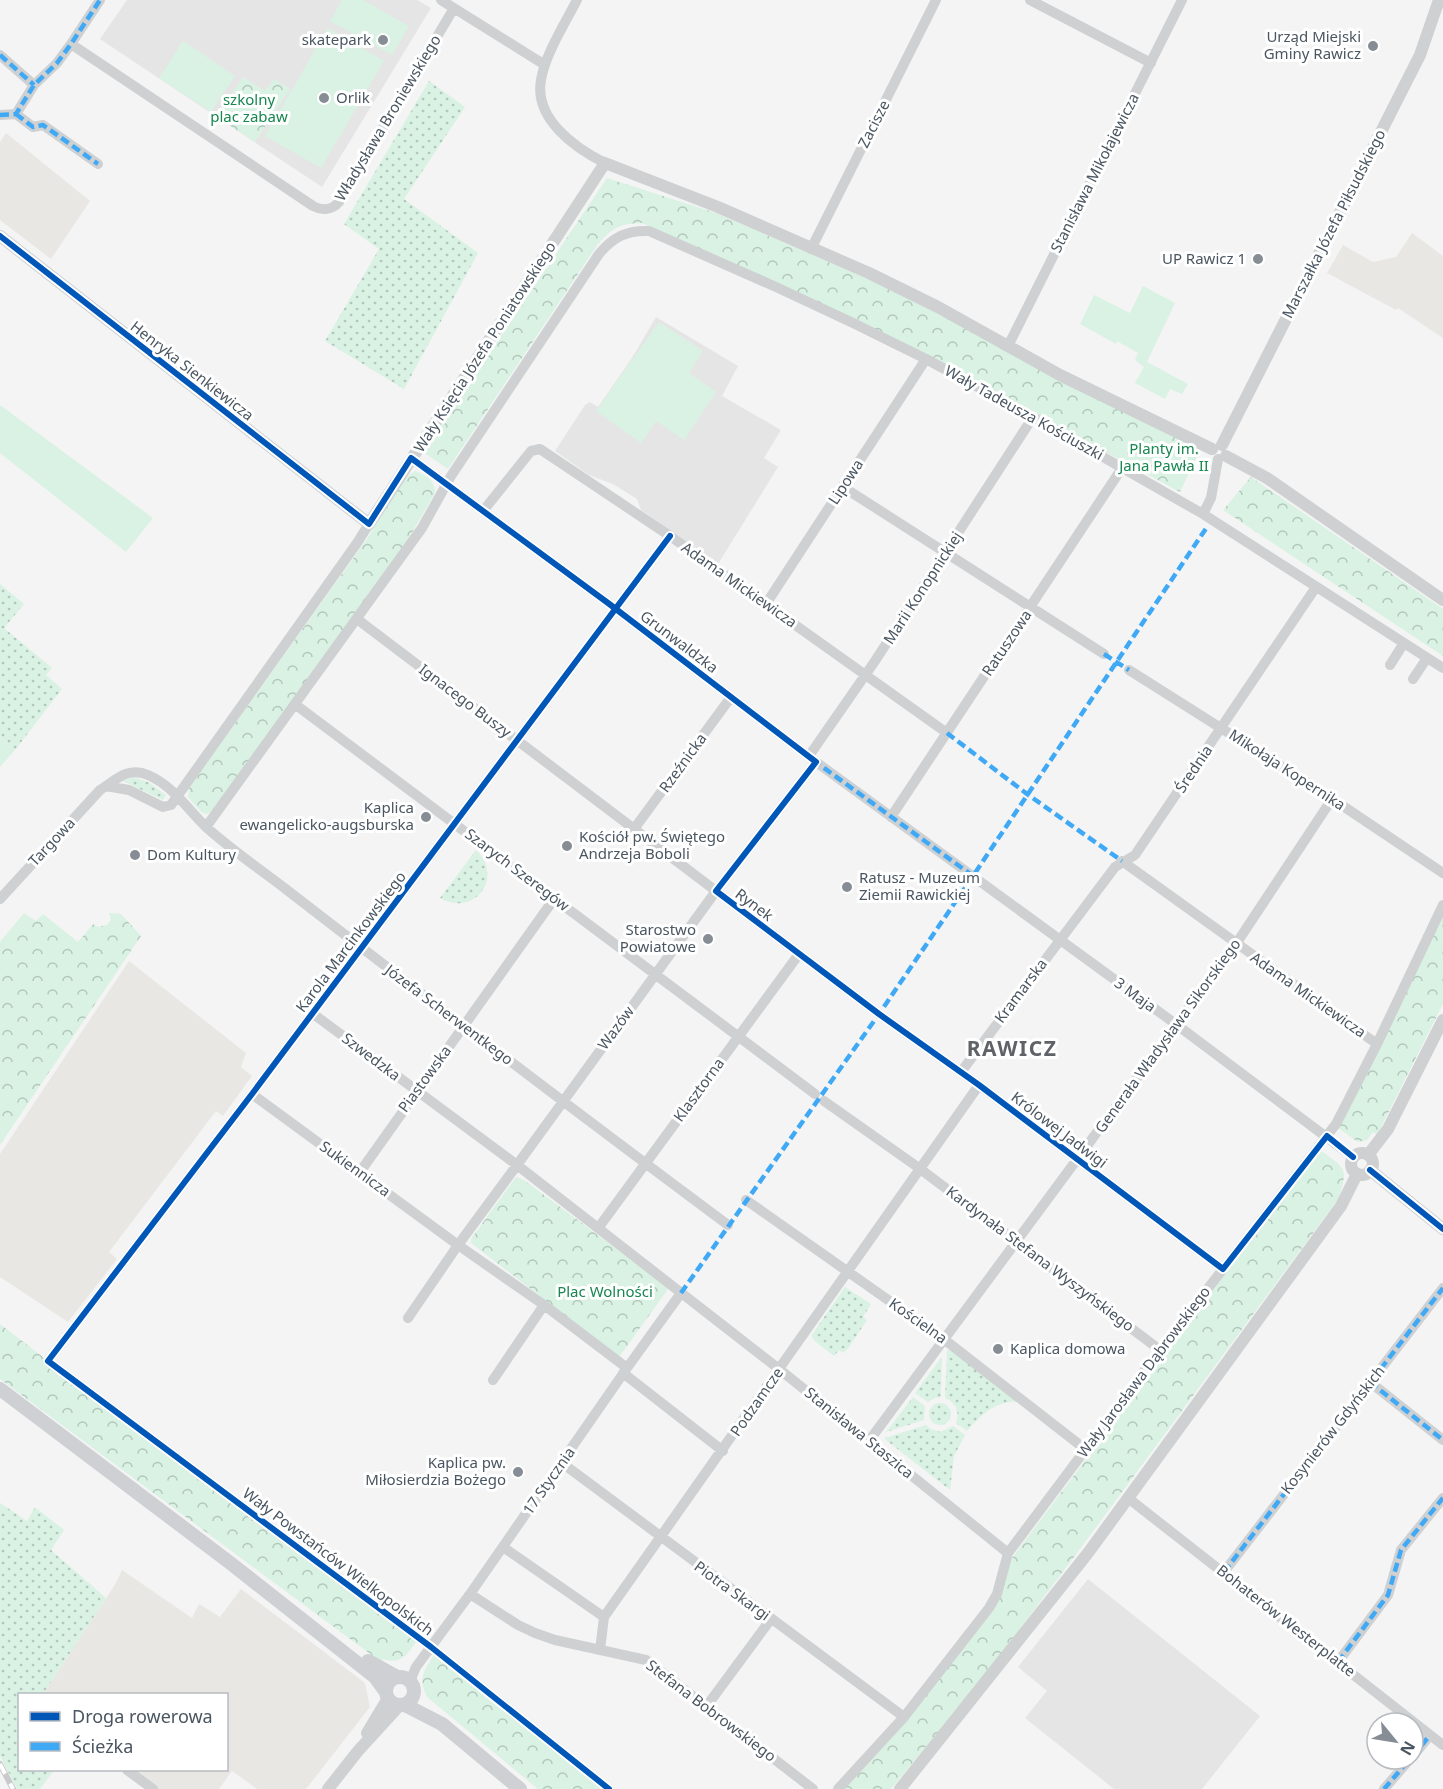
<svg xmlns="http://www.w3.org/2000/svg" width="1443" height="1789" font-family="'Noto Sans',sans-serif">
  <defs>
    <pattern id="grass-dots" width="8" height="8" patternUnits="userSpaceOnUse" patternTransform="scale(1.5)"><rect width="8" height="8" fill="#d9f2e3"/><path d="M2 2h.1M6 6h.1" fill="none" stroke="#b2c7bb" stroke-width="1.8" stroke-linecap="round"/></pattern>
    <pattern id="park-crowns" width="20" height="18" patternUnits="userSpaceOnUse" patternTransform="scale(1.5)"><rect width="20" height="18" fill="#d9f2e3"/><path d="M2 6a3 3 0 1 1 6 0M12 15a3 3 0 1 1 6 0" fill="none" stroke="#b2c7bb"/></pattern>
  </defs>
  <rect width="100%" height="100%" fill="#f4f4f4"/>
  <path fill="#e8e7e3" d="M 6,133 L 90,201 L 51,259 L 0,220 L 0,142 Z
    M 1412,233 L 1443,256 L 1443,338 L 1398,308 L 1396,310 L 1327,273 L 1343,245 L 1373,262 L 1396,257 Z
    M 129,961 L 246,1053 L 241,1067 L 252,1076 L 223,1116 L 216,1111 L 109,1252 L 117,1259 L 68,1322 L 0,1277 L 0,1154 Z
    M 122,1570 L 192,1618 L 199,1604 L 220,1617 L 241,1589 L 365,1683 L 370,1707 L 306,1789 L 257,1789 L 232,1771 L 219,1789 L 158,1789 L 132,1770 L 226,1770 L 226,1694 L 43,1694 L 116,1583 Z"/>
  <path fill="#e6e5e6" d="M 127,0 L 417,0 L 431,8 L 322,187 L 100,39 Z
    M 656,317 L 738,366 L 722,396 L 781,430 L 764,458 L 778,467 L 718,564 L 641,510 L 637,499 L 613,484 L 589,475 L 555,451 L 585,405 L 590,402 L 598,407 L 632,358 Z
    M 1088,1579 L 1260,1716 L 1202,1789 L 1114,1789 L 1025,1718 L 1047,1691 L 1018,1667 Z"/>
  <path fill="url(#grass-dots)" d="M 429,81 L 465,107 L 404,199 L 478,253 L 404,389 L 325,341 L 379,249 L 344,224 Z
    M 0,584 L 24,604 L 4,628 L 52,668 L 46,675 L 62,689 L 15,750 L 0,738 Z
    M 133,777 L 148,782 L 166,795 L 163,800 L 123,781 Z
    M 476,850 C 505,877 474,918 440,898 Z
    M 845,1287 L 871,1304 L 863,1317 L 867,1320 L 849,1347 L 843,1353 L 839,1350 L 834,1356 L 816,1342 L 811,1336 Z
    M 947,1350 L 950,1350 L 1019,1402 C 996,1400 981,1415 967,1431 L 956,1423 C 960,1411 956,1403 945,1398 Z
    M 942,1357 L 941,1397 L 935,1398 L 928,1402 L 915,1393 Z
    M 913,1397 L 925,1406 L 924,1420 L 886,1432 Z
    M929 1414a11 11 0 1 1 22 0a11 11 0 1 1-22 0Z
    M 926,1425 L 931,1429 L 940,1432 L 953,1426 L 965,1435 L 954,1456 L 950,1490 L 886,1440 L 885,1438 Z
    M 0,1503 L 27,1521 L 35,1507 L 64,1530 L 51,1550 L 106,1598 L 43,1694 L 20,1694 L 20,1770 L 54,1770 L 40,1789 L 17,1789 L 0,1756 Z"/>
  <path fill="url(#park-crowns)" d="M 243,77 L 265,91 L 274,79 L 290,89 L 255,142 L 217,117 Z
    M 607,178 L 716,213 L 868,279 L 941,314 L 1200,450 L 1180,492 L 927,356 L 776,284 L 642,223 C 619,224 614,227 598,244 L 448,469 L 423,452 Z
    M 415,471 C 426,476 435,479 435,493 L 406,543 L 216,809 L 207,814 L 201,812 L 188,797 L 189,788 L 367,539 L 405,478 Z
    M 1251,477 L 1443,609 L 1443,656 L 1223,510 Z
    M 24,913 L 36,921 L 43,914 L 78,942 L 93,924 L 98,927 L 107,925 L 111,920 L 109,913 L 121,914 L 141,936 L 0,1145 L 0,942 Z
    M 1443,913 L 1443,1004 L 1377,1135 L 1373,1132 L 1367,1140 L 1358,1142 L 1338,1128 Z
    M 1321,1151 C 1346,1169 1348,1167 1339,1198 L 1077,1553 L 985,1675 L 891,1789 L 844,1789 L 992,1612 L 1012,1558 L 1201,1306 Z
    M 516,1177 L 524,1180 L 669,1288 L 619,1357 L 471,1243 L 471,1239 Z
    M 0,1324 L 416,1642 C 407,1655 400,1665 383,1659 L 381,1662 L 0,1379 Z
    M 434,1655 L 601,1789 L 538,1789 L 427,1697 C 418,1678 423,1672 434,1655 Z"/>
  <path fill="#d9f2e3" d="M 342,0 L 363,0 L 409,26 L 392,55 L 330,21 Z
    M 328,28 L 384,61 L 321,168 L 265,136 Z
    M 183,41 L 235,76 L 211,112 L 159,78 Z
    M 1143,286 L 1175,303 L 1147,362 L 1188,384 L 1182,394 L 1170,389 L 1165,399 L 1135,383 L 1144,367 L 1135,360 L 1138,353 L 1117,341 L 1116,344 L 1080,324 L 1094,295 L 1130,313 Z
    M 659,322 L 703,351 L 689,373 L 716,392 L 684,440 L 656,421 L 641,443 L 596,411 Z
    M 0,405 L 153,518 L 126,552 L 0,453 Z
    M 0,738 L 15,750 L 0,767 Z"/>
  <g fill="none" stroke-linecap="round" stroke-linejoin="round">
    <path stroke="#ced0d2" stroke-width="10" d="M 441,0 L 545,65
      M 577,0 C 565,23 545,55 541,80 C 534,119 575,148 605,163
      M 1030,0 L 1151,63
      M 71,44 L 313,206 C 322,211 332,210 339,202 L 454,8
      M 0,55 L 34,85
      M 16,114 L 33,127 L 43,125 L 98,164
      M 0,115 L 16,114 L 34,85 L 57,63 L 71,44 L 100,0
      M 811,249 L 936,0
      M 1008,346 L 1182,0
      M 411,458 L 608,603 L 816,762 L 1177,1025 L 1353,1157
      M 843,487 L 1104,654
      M 483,511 L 531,451 L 540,449 L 670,536 L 947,733
      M 1203,514 L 1211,498 L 1218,459
      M 766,604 L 926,359
      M 1390,665 L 1404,643
      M 1129,670 L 1322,792 L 1443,873
      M 1413,679 L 1427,658
      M 296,705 L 815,1094
      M 809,756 L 875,661 L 1033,417
      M 816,762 L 716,891 L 879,1014 L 979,1085 L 1223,1269
      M 106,786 L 129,790 L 163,807 L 171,805 L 357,543 L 369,524
      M 891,817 L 1122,468
      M 206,827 L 422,528 L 451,476 L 599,254 C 613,237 627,230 649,231 L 776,287 L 853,323 L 926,359 L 1033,417 L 1203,514 L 1443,668
      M 634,829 L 731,697
      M 1122,861 L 1377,1044
      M 0,899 L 100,790 C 116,780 128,766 148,775 C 173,786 186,807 205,826 C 230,849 260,869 287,890 C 433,1003 580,1115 728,1225
      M 312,1013 L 517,1165 L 716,891 L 357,619
      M 961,1072 L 1115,867 L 1135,855 L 1316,587
      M 252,1094 L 458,1245 L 408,1318
      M 824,1101 L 919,1168 L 1160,1350
      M 360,1172 L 554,899
      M 746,1200 L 945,1340 L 1085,1449
      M 599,1227 L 799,954
      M 627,1368 L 544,1305 L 458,1245 L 517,1165 L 779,1369 L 1008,1553
      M 623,1373 L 723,1451
      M 493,1380 L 544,1305
      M 1370,1382 L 1443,1440
      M 869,1441 L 1236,944 L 1332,799
      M 562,1463 L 904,1717
      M 1128,1498 L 1443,1745
      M 503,1547 L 604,1617 L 979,1085
      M 1224,1572 L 1443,1288
      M 470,1594 L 518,1625 L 535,1633 L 555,1640 L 646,1660 L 813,1789
      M 600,1650 L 604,1617
      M 1338,1662 L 1388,1595 L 1401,1550 L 1443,1498
      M 410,1681 L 416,1667 L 470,1594 L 627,1368 L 681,1293
      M 706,1707 L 771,1619
      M 1413,1756 L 1430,1735
      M 127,1770 L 153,1789
      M 609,1789 L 431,1647 L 48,1361 L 252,1094 L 670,536
      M 838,1789 L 904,1717 L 989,1608 L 997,1594 L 1008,1553 L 1160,1350 L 1336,1124 L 1377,1044 L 1443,905
      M 1384,1789 L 1410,1759"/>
    <path stroke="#ced0d2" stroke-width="12" d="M 0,236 L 369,524 L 605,163 L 718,207 L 869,273 L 938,307 L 1060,375 L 1212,449
      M 1222,445 L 1420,55 L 1439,0
      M 1226,456 L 1267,478 L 1443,600
      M1351 1164a11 11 0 1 1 22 0a11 11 0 1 1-22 0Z
      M 1368,1155 L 1388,1129 L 1443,1020
      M 1370,1170 L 1443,1229
      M 367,1733 L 388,1698
      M 328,1789 L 358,1751 L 400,1705
      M 900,1789 L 1088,1553 L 1341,1206 L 1357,1174"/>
    <path stroke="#ced0d4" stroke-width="14" d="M 0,1389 L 229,1562 L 375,1677 L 386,1692
      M 368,1661 L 397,1677
      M386 1691a14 14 0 1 1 28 0a14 14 0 1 1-28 0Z
      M 405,1705 L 442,1724 L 520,1789"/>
    <g stroke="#c9cacc" stroke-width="6">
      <path id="rail" d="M 0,1764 L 13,1789"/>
    </g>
    <use href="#rail" stroke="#fff" stroke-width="4" stroke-dasharray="11" stroke-linecap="butt"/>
    <path stroke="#3fa9f5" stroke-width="4.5" stroke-dasharray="9 4.5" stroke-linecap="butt" d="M 0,55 L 34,85
      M 16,114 L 33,127 L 43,125 L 98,164
      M 0,115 L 16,114 L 34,85 L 57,63 L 71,44 L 100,0
      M 1104,654 L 1129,670
      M 947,733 L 1027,794 L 1122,861
      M 813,760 L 973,876
      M 681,1293 L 879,1014 L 973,876 L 1207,527
      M 1370,1382 L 1443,1440
      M 1224,1572 L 1443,1288
      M 1338,1662 L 1388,1595 L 1401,1550 L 1443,1498
      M 1413,1756 L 1430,1735
      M 1384,1789 L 1410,1759"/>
    <g stroke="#fff" stroke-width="10">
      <path id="cycleway" d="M 0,236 L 369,524 L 411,458 L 608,603 L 816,762 L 716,891 L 879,1014 L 979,1085 L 1223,1269 L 1327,1136 L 1353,1157
        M 1370,1170 L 1443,1229
        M 609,1789 L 431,1647 L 48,1361 L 252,1094 L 670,536"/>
    </g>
    <use href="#cycleway" stroke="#0057b8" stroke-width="6"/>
  </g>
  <g fill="#868d94" stroke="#fff" stroke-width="2">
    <circle cx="383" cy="40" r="6"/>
    <circle cx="1373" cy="46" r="6"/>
    <circle cx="324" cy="98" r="6"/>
    <circle cx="1258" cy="259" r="6"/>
    <circle cx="426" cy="817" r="6"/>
    <circle cx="567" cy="846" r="6"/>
    <circle cx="135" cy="855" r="6"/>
    <circle cx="847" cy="887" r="6"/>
    <circle cx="708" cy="939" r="6"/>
    <circle cx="998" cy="1349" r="6"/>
    <circle cx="518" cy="1472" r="6"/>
  </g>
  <g text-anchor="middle" stroke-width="6" stroke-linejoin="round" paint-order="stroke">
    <g font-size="15" fill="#4a5661" stroke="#fff" text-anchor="end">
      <text x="1361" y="42">Urząd Miejski<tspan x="1361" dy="17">Gminy Rawicz</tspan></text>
      <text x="371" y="45">skatepark</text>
      <text x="336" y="103" text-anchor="start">Orlik</text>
      <text x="1246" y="264">UP Rawicz 1</text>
      <text x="414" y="813">Kaplica<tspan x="414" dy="17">ewangelicko-augsburska</tspan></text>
      <text x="579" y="842" text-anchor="start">Kościół pw. Świętego<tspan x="579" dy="17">Andrzeja Boboli</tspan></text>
      <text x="147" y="860" text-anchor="start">Dom Kultury</text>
      <text x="859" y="883" text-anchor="start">Ratusz - Muzeum<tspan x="859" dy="17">Ziemii Rawickiej</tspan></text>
      <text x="696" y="935">Starostwo<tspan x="696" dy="17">Powiatowe</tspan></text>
      <text x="1010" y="1354" text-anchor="start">Kaplica domowa</text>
      <text x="506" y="1468">Kaplica pw.<tspan x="506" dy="17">Miłosierdzia Bożego</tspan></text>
    </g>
    <g font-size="15" fill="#17864f" stroke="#fff">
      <text x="249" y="105">szkolny<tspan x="249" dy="17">plac zabaw</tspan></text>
      <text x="1164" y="454">Planty im.<tspan x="1164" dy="17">Jana Pawła II</tspan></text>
      <text x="605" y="1297">Plac Wolności</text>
    </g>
    <g font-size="15" fill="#4a5661" stroke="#fff">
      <text transform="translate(388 118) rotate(-59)" y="5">Władysława Broniewskiego</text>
      <text transform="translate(874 124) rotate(-63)" y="5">Zacisze</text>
      <text transform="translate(1095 173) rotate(-63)" y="5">Stanisława Mikołajewicza</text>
      <text transform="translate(1334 224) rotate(-63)" y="5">Marszałka Józefa Piłsudskiego</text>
      <text transform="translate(485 347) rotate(-57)" y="5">Wały Księcia Józefa Poniatowskiego</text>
      <text transform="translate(192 371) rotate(38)" y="5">Henryka Sienkiewicza</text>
      <text transform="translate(1024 413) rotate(29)" y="5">Wały Tadeusza Kościuszki</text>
      <text transform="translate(846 482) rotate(-57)" y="5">Lipowa</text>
      <text transform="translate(739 585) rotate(35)" y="5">Adama Mickiewicza</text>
      <text transform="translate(923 588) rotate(-57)" y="5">Marii Konopnickiej</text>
      <text transform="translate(679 642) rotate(37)" y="5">Grunwaldzka</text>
      <text transform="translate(1007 643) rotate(-56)" y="5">Ratuszowa</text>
      <text transform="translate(465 701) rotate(37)" y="5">Ignacego Buszy</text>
      <text transform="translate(683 763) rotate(-54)" y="5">Rzeźnicka</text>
      <text transform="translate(1194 769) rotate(-56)" y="5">Średnia</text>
      <text transform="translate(1287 770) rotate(33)" y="5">Mikołaja Kopernika</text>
      <text transform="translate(52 842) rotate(-47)" y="5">Targowa</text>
      <text transform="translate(517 870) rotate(37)" y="5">Szarych Szeregów</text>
      <text transform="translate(754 905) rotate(37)" y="5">Rynek</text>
      <text transform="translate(351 942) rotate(-53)" y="5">Karola Marcinkowskiego</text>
      <text transform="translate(1021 991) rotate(-53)" y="5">Kramarska</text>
      <text transform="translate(1135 995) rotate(36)" y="5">3 Maja</text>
      <text transform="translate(1308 995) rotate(35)" y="5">Adama Mickiewicza</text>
      <text transform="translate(449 1015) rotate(37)" y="5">Józefa Scherwentkego</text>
      <text transform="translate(616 1028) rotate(-54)" y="5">Wazów</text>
      <text transform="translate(1168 1036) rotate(-54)" y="5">Generała Władysława Sikorskiego</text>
      <text transform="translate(371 1057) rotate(37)" y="5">Szwedzka</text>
      <text transform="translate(425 1079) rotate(-54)" y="5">Piastowska</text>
      <text transform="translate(699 1090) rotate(-54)" y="5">Klasztorna</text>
      <text transform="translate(1059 1130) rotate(37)" y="5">Królowej Jadwigi</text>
      <text transform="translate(355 1169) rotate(36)" y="5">Sukiennicza</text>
      <text transform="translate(1040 1259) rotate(37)" y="5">Kardynała Stefana Wyszyńskiego</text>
      <text transform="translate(918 1321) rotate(35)" y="5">Kościelna</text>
      <text transform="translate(1144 1372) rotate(-53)" y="5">Wały Jarosława Dąbrowskiego</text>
      <text transform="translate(757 1402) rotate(-55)" y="5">Podzamcze</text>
      <text transform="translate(1333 1430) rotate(-52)" y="5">Kosynierów Gdyńskich</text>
      <text transform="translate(859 1433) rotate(39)" y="5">Stanisława Staszica</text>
      <text transform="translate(549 1481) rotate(-55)" y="5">17 Stycznia</text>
      <text transform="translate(338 1562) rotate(37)" y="5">Wały Powstańców Wielkopolskich</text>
      <text transform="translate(732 1591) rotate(36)" y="5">Piotra Skargi</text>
      <text transform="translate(1286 1621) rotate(38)" y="5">Bohaterów Westerplatte</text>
      <text transform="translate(711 1711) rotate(37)" y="5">Stefana Bobrowskiego</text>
    </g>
    <g font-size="21" font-weight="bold" letter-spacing="1.5" fill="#5f6368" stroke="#fff">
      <text x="1012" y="1056">RAWICZ</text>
    </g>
  </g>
  <rect x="18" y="1693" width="210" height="78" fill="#ffffff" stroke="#b7bbc0" stroke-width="1.5"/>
  <rect x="30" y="1712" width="30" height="9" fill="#0057b8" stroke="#b7bbc0" stroke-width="1.5"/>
  <text x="72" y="1723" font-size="18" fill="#4a5661">Droga rowerowa</text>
  <rect x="30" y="1742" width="30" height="9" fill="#3fa9f5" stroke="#b7bbc0" stroke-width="1.5"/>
  <text x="72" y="1753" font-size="18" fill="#4a5661">Ścieżka</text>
  <g transform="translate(1395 1741) rotate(120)"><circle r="28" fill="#ffffff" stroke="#b7bbc0" stroke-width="1.5"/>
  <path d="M0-4.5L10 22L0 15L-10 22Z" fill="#868d94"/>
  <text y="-9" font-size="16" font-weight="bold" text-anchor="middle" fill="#4a5661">N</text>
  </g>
</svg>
